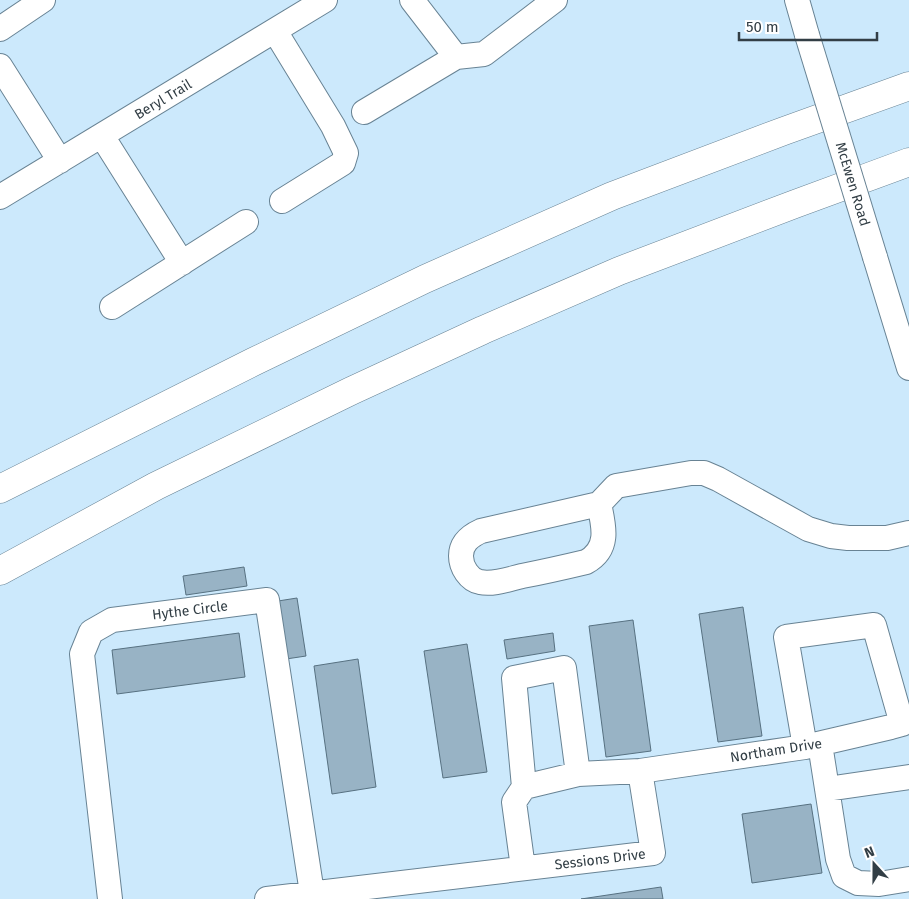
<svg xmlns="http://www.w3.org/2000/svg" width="909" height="899" font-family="'Fira Sans',sans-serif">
  <rect width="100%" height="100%" fill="#cce9fc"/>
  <path fill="#98b3c5" stroke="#577181" d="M 244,567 L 247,586 L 186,595 L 183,576 Z
    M 297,598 L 306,656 L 286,659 L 278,601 Z
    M 743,607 L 762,736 L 718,742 L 699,614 Z
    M 633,620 L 651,751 L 606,757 L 589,626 Z
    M 239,633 L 245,677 L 117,694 L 112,650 Z
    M 553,633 L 555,651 L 507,659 L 504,640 Z
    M 467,644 L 487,772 L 443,778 L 424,651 Z
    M 358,659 L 376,787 L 332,794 L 314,666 Z
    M 811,804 L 822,873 L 752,883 L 742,814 Z
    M 661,887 L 663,899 L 581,899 Z"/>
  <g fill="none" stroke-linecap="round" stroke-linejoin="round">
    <g stroke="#688394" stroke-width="26">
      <path id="minor" d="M 797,0 L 807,35
        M 0,29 L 43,0
        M 275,31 L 333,126 L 346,153 L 343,163 L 282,201
        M 456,57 L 484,54 L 555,0
        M 0,66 L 60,161
        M 364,112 L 456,57 L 412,0
        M 102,136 L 182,263
        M 0,197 L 325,0
        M 875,257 L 909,368
        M 112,307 L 246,222
        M 599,504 C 604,526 610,549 586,562 C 565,567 543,572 522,576 C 509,579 493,585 480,582 C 469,580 461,567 461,556 C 461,543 470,536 481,531 L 599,504 L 616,486 L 691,473 L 704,473 L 718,479 L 808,529 L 831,536 L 848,538 L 887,538 L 909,533
        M 820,744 L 838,859 L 844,876 L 858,883 L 879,884 L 909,879
        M 805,747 L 786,637 L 874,625 L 902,724
        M 524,787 L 514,678 L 564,668 L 578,774
        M 827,789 L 909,777
        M 523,868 L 514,802 L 524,787 L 578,774 L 640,771 L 805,747 L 891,727 L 902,724 L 909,721
        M 110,899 L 82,654 L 91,632 L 112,620 L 267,600 L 312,893
        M 267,899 L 653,853 L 640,771"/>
    </g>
    <g stroke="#688394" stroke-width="29">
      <path id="highway" d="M 0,489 L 253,362 L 425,279 L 612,196 L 784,131 L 909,86
        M 0,571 L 156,486 L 351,391 L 483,330 L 619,271 L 795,204 L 909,162"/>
    </g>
    <use href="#minor" stroke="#fff" stroke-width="24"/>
    <use href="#highway" stroke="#fff" stroke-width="28"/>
    <g stroke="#688394" stroke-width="26" stroke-linecap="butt">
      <path id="minor-bridge" d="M 807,35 L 875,257"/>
    </g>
    <use href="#minor-bridge" stroke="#fff" stroke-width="24"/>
  </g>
  <g text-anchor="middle" stroke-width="5" stroke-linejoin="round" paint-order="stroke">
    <g font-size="14" fill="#323e45" stroke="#fff">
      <text transform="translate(163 99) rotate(-31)" y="5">Beryl Trail</text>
      <text transform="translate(853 184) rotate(73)" y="5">McEwen Road</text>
      <text transform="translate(190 610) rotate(-7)" y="5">Hythe Circle</text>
      <text transform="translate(776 750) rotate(-9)" y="5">Northam Drive</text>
      <text transform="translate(600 859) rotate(-7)" y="5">Sessions Drive</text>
    </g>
  </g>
  <g transform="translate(874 864) rotate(339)" stroke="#ffffff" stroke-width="4" paint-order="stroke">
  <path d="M0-4L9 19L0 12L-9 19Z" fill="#323e45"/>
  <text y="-8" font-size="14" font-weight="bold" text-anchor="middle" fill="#323e45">N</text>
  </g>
  <path d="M739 32v8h138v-8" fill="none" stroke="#323e45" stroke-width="2.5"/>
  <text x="746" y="32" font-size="15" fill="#323e45" stroke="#ffffff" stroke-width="4" paint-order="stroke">50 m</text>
</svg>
